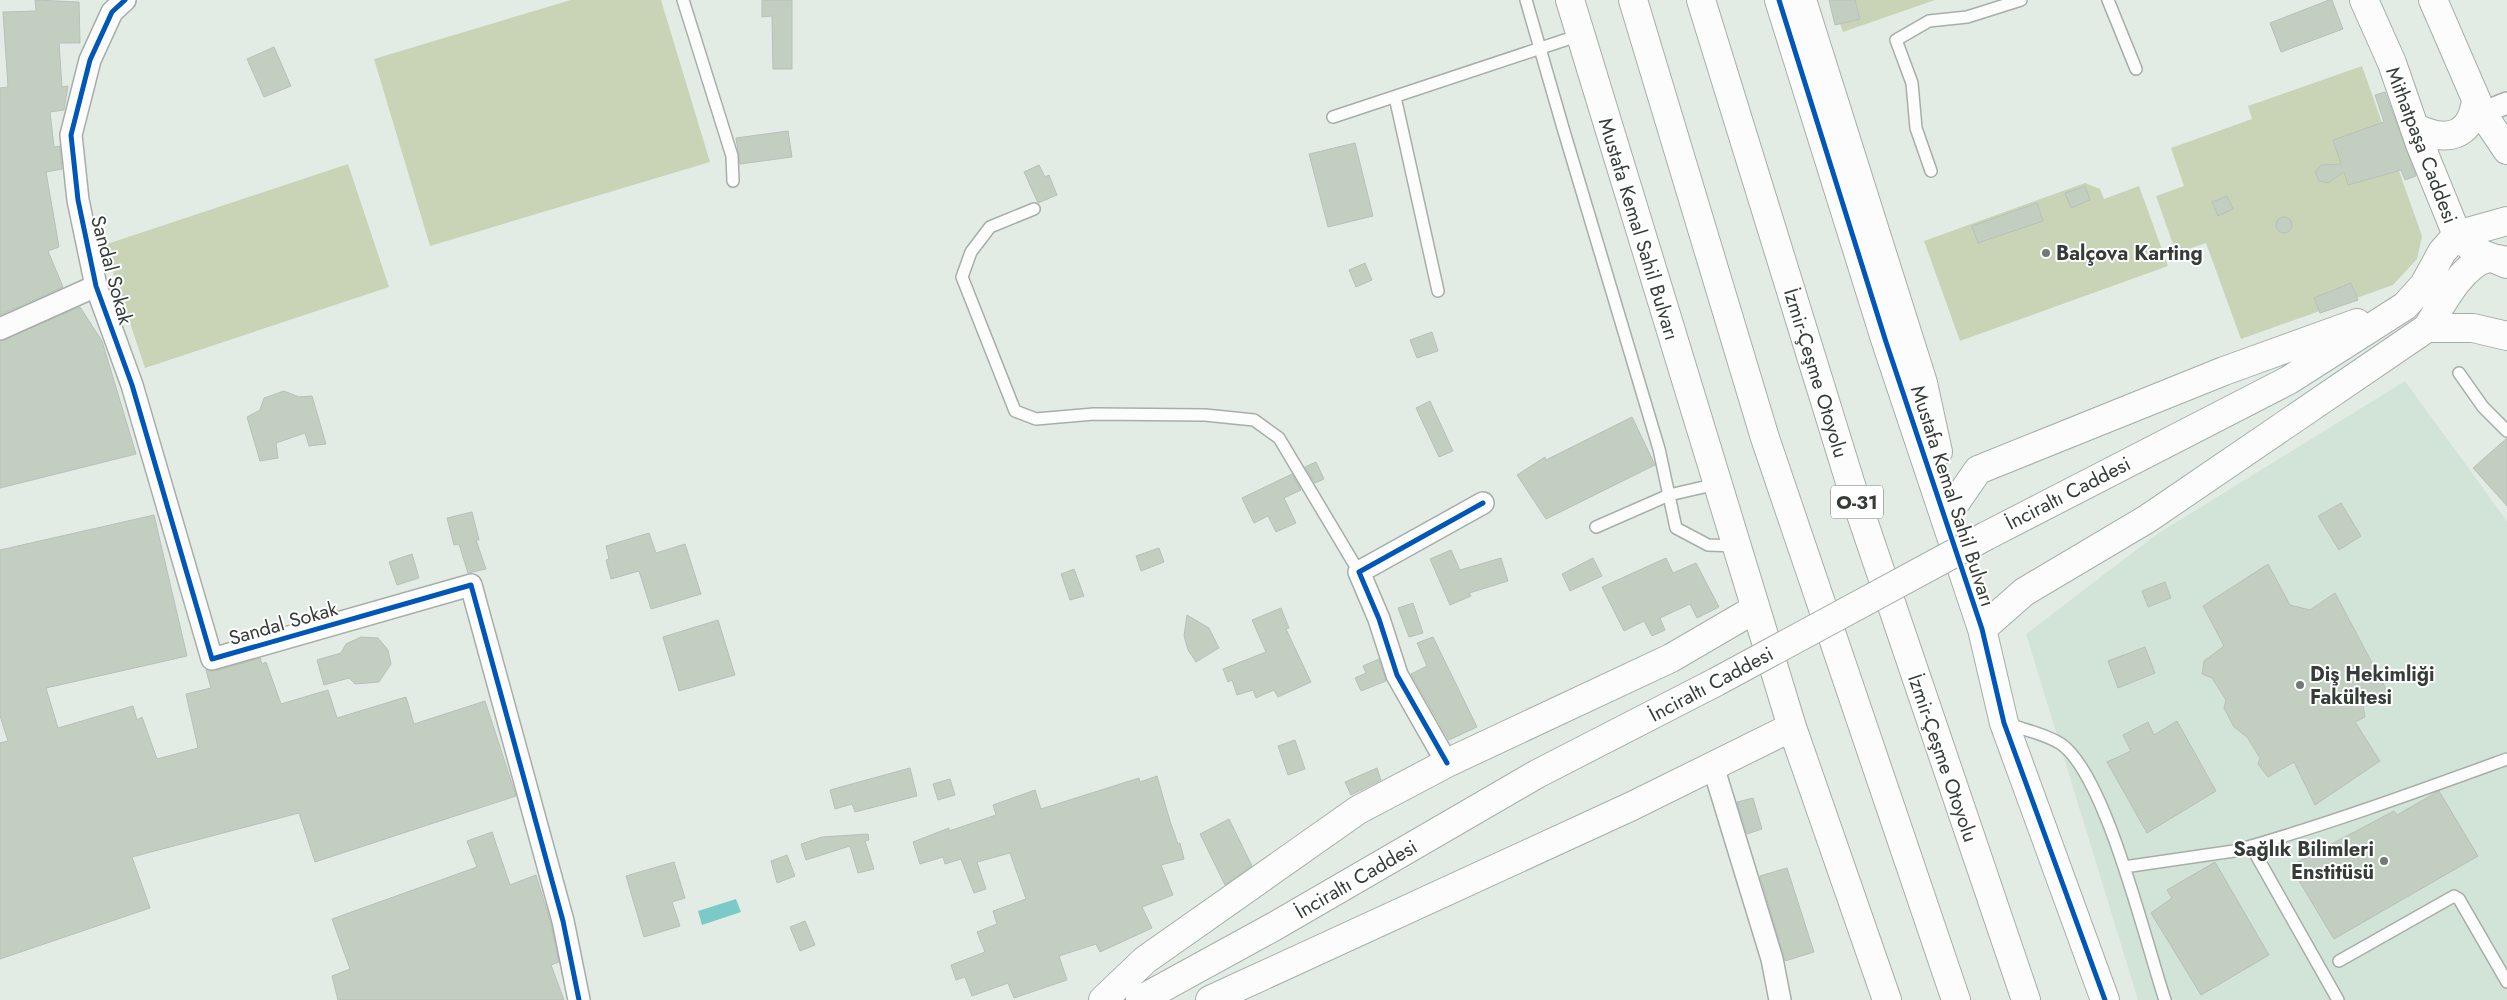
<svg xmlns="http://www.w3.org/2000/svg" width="2507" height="1000" font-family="Jost,sans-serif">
  <rect width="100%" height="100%" fill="#e2ece5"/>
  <path fill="#d2e4d8" d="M 2405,381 L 2507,521 L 2507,1000 L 2138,1000 L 2026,634 L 2157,534 Z"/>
  <path fill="#c9d4b7" d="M 571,0 L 661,0 L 710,162 L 430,246 L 374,59 Z
    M 1831,0 L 1935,0 L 1843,32 Z
    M 2362,66 L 2422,236 L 2417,259 L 2393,285 L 2241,339 L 2206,243 L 2176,253 L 2156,196 L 2184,186 L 2171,148 L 2252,119 L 2248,106 Z
    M 348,164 L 389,287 L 145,368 L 104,245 Z
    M 2085,183 L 2100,189 L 2104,199 L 2139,186 L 2168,266 L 1960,341 L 1924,241 Z"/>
  <path fill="#7ccac8" d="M 736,899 L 741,912 L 702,925 L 698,911 Z"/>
  <path fill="#c2cfc0" stroke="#b9bfba" d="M 35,0 L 79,2 L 80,43 L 59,43 L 62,87 L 68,86 L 64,110 L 50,112 L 54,147 L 60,146 L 62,169 L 46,172 L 59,247 L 48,251 L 63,287 L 0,315 L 0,88 L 8,87 L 3,12 L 36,11 Z
    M 762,0 L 792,0 L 792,69 L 773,69 L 772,16 L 762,17 Z
    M 1829,0 L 1855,0 L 1860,19 L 1835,25 Z
    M 2329,0 L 2332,0 L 2343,29 L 2281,52 L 2270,23 Z
    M 274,47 L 291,86 L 264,97 L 247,59 Z
    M 2385,92 L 2416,176 L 2405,180 L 2401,170 L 2348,185 L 2344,172 L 2328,183 L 2319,181 L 2315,172 L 2321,165 L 2341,164 L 2333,140 L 2384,122 L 2375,95 Z
    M 788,131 L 792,157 L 740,164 L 736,138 Z
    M 1355,143 L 1373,216 L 1328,227 L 1309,154 Z
    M 1039,165 L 1045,177 L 1049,175 L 1057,195 L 1038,203 L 1024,172 Z
    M 2085,186 L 2090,200 L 2071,208 L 2065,193 Z
    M 2227,196 L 2233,209 L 2218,216 L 2212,202 Z
    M 2037,203 L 2043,221 L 1978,243 L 1972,226 Z
    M2276 225a8 8 0 1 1 16 0a8 8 0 1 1-16 0Z
    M 1365,263 L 1372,280 L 1356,287 L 1349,270 Z
    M 2351,283 L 2358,300 L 2320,313 L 2314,298 Z
    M 80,307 L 102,341 L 136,454 L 0,488 L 0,341 Z
    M 1432,332 L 1438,351 L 1417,358 L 1410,340 Z
    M 284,391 L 299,397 L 312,396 L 326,444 L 309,446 L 305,433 L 276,443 L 278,458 L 260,461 L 247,417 L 260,410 L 264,398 Z
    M 1430,401 L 1453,451 L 1439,457 L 1416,408 Z
    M 1632,417 L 1655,465 L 1546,519 L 1517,475 L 1545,457 L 1546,460 Z
    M 2507,438 L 2507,506 L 2473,468 Z
    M 1316,462 L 1324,479 L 1315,483 L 1305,467 Z
    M 1292,474 L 1301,490 L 1284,498 L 1296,523 L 1276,532 L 1268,516 L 1254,523 L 1242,498 Z
    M 2341,503 L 2361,536 L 2339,550 L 2318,516 Z
    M 472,512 L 479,540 L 476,540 L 486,569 L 468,573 L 459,544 L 454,545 L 447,518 Z
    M 154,515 L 187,656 L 46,688 L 58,728 L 133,706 L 137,720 L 142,717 L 157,759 L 198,748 L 186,694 L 211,688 L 206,670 L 215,671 L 260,658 L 262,664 L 266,662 L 281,704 L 328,690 L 337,718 L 406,697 L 414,724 L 485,701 L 516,796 L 315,862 L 299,813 L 132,857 L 150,908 L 0,959 L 0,743 L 8,741 L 0,716 L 0,550 Z
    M 649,533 L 656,553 L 685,544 L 701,594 L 651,609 L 639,571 L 611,579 L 606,560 L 609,559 L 606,546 Z
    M 1159,548 L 1164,562 L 1141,571 L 1136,556 Z
    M 1451,550 L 1460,570 L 1501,558 L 1508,581 L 1469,593 L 1471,596 L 1450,605 L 1430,559 Z
    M 412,554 L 419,578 L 397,585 L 389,562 Z
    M 1593,558 L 1602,576 L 1570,591 L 1562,574 Z
    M 1666,558 L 1673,573 L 1696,563 L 1719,607 L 1697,618 L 1690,604 L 1660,618 L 1665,630 L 1652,636 L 1644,621 L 1624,631 L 1602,587 Z
    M 2268,564 L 2290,605 L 2310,610 L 2335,593 L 2387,691 L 2363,706 L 2365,717 L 2355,722 L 2380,761 L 2315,805 L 2294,762 L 2268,777 L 2258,764 L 2260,758 L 2247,737 L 2234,727 L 2224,708 L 2226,700 L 2212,678 L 2202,674 L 2204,661 L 2224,646 L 2203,606 Z
    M 1074,569 L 1084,596 L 1070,600 L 1061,574 Z
    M 2165,582 L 2171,598 L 2148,607 L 2142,591 Z
    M 1413,603 L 1423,633 L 1409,637 L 1398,608 Z
    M 1281,608 L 1289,628 L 1286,629 L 1311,682 L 1278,697 L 1274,690 L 1256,698 L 1253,690 L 1237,695 L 1232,680 L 1228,682 L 1223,669 L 1266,652 L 1252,620 Z
    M 1187,615 L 1209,628 L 1219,648 L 1196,662 L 1188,650 L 1184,636 Z
    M 718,620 L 735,675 L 679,691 L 663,637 Z
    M 361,637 L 378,638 L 388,650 L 391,664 L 379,682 L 355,684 L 349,678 L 324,685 L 317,660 L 341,653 L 346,644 Z
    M 1433,637 L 1477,727 L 1449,740 L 1411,674 L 1427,666 L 1417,643 Z
    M 2145,647 L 2155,673 L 2118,688 L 2108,661 Z
    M 1379,659 L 1386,681 L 1361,691 L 1355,678 L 1366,673 L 1363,666 Z
    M 2177,721 L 2216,791 L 2147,833 L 2107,762 L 2131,751 L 2123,735 L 2148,722 L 2154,735 Z
    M 1295,740 L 1305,769 L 1288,775 L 1278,746 Z
    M 910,768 L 917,796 L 855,812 L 852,804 L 835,809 L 830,790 Z
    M 1377,768 L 1381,780 L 1351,795 L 1345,782 Z
    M 1157,776 L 1170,821 L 1178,844 L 1180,843 L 1184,859 L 1161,865 L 1173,895 L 1142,907 L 1152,928 L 1100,952 L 1096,944 L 1059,956 L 1067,980 L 1014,998 L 1008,983 L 972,996 L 965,977 L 956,980 L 951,965 L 985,952 L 977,932 L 997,924 L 993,911 L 1026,899 L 1010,853 L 977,862 L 986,889 L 974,893 L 961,859 L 945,864 L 943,857 L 920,864 L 913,842 L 949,828 L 949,831 L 996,815 L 993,805 L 1035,790 L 1041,809 L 1139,778 L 1140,782 Z
    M 950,779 L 955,795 L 938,800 L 933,784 Z
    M 2439,791 L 2478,856 L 2334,939 L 2290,866 L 2394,811 L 2397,815 Z
    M 1753,798 L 1762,829 L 1747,834 L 1737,802 Z
    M 1229,819 L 1252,866 L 1225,885 L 1200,834 Z
    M 492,832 L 510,885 L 536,875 L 551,924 L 559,962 L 551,965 L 564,1000 L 338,1000 L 332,976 L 350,969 L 332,919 L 477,867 L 467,841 Z
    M 868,834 L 869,840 L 865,841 L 874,869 L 858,873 L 850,846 L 806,860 L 801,844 L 822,837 Z
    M 787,855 L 795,876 L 777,883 L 771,861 Z
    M 674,862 L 685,898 L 672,902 L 680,926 L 644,937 L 626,876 Z
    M 2215,862 L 2269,955 L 2201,995 L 2151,913 L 2172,898 L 2167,890 Z
    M 1787,868 L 1814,952 L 1785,961 L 1760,876 Z
    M 805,921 L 815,945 L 800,951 L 790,927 Z"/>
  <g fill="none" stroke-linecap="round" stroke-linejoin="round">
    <g stroke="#a7aea9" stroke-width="14">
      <path id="lane" d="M 683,0 L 732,156 L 733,181
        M 1526,0 L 1563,128 L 1659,449 L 1676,528 L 1708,545 L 1737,546
        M 2108,0 L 2136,69
        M 1395,97 L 1438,291
        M 1333,117 L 1580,35
        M 1931,171 L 1916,128 L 1912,83 L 1896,40 L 1929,21 L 1967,17 L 2021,0
        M 1034,209 L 990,227 L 971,252 L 962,277 L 1015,411 L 1036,419 L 1094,414 L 1205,415 L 1254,420 L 1279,438 L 1359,572
        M 2459,373 L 2483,407 L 2507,431
        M 1596,527 L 1669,495 L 1717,484
        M 2008,724 C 2025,730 2046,734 2061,744 C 2106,775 2146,944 2165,1000
        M 2251,846 L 2338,1000
        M 2124,867 L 2234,851 C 2326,825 2416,792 2507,759
        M 2339,961 L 2454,896 L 2459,899 L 2507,982"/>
    </g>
    <g stroke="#a7aea9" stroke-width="24">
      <path id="street" d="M 125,0 L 112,12 L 90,60 L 71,135 L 78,200 L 96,286 L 132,385 L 212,659 L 471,585 L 563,921 L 579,1000
        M 2482,113 L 2507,103
        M 0,329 L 96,286
        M 1447,763 L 1397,675 L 1379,619 L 1359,572 L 1483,503
        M 1713,766 L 1772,959 L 1780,1000"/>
    </g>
    <g stroke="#a7aea9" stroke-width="30">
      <path id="secondary" d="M 1570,0 L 1792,727 L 1887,1000
        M 1779,0 L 1886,342 L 1982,629 L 2004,723 L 2105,1000
        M 1802,0 L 1923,383 L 1938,452
        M 1945,518 L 1978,470 L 2224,371 L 2357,323
        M 1986,536 L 2289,380 L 2405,306 L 2424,285 L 2442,252 L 2457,235 L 2507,221
        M 1982,629 L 2024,592 L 2147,519 L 2427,328 C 2441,306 2461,265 2488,258 C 2493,257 2502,260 2507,261
        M 1103,1000 L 1145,960 L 1358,810 L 1447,763 L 1671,658 L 1755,609
        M 1140,1000 L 1275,926 L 1537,774 L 1716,682
        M 1210,1000 L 1632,806 L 1792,727"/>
    </g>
    <g stroke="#a7aea9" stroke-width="30">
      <path id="primary" d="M 2364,0 L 2392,63 L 2420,144 L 2457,235 L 2475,251 L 2507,264
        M 2433,0 L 2482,113 L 2507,150
        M 2414,127 C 2446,143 2471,138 2476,100
        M 2427,328 L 2473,328 L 2507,336"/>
    </g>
    <g stroke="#a7aea9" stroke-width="30">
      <path id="highway" d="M 1633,0 L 1765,438 L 1956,1000
        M 1701,0 L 1850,482 L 2026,1000"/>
    </g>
    <use href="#lane" stroke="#fbfcfb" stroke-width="11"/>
    <use href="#street" stroke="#fbfcfb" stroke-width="21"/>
    <use href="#secondary" stroke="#fbfcfb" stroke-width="28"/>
    <use href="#primary" stroke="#fbfcfb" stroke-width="28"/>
    <use href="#highway" stroke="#fbfcfb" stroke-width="28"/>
    <g stroke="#a7aea9" stroke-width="30" stroke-linecap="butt">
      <path id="secondary-bridge" d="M 1716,682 L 1986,536"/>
    </g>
    <use href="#secondary-bridge" stroke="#fbfcfb" stroke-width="28"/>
    <g stroke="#fff" stroke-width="8">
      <path id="cycleway" d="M 125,0 L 112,12 L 90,60 L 71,135 L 78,200 L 96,286 L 132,385 L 212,659 L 471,585 L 563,921 L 579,1000
        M 1779,0 L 1886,342 L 1982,629 L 2004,723 L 2105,1000
        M 1447,763 L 1397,675 L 1379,619 L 1359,572 L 1483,503"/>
    </g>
    <use href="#cycleway" stroke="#0057b8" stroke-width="5"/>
  </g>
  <g fill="#727a75" stroke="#fff" stroke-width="2">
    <circle cx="2046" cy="253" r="5"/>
    <circle cx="2300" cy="685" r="5"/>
    <circle cx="2384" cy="861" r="5"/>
  </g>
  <g text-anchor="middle" stroke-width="4" stroke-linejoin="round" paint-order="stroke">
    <rect fill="#fff" stroke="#727774" stroke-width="1" x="1831" y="485.5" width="52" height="33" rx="4"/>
    <g font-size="19" font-weight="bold" fill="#363d39">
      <text x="1857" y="509">O-31</text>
    </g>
    <g font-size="20" fill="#363d39" stroke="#fff">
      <text transform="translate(2422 145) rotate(69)" y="7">Mithatpaşa Caddesi</text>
      <text transform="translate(1639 229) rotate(73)" y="7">Mustafa Kemal Sahil Bulvarı</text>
      <text transform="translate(112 270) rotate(75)" y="7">Sandal Sokak</text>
      <text transform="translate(1816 373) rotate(73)" y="7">İzmir-Çeşme Otoyolu</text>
      <text transform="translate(2068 493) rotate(-27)" y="7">İnciraltı Caddesi</text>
      <text transform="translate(1953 496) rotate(72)" y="7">Mustafa Kemal Sahil Bulvarı</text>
      <text transform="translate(283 623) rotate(-16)" y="7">Sandal Sokak</text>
      <text transform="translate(1711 684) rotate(-28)" y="7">İnciraltı Caddesi</text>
      <text transform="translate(1943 758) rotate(71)" y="7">İzmir-Çeşme Otoyolu</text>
      <text transform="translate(1356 879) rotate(-30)" y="7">İnciraltı Caddesi</text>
    </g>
    <g font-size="20" font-weight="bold" fill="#363d39" stroke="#fff" text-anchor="start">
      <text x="2056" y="260">Balçova Karting</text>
      <text x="2310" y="681">Diş Hekimliği<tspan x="2310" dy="23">Fakültesi</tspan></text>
      <text x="2374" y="856" text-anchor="end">Sağlık Bilimleri<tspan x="2374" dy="23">Enstitüsü</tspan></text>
    </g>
  </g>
</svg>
